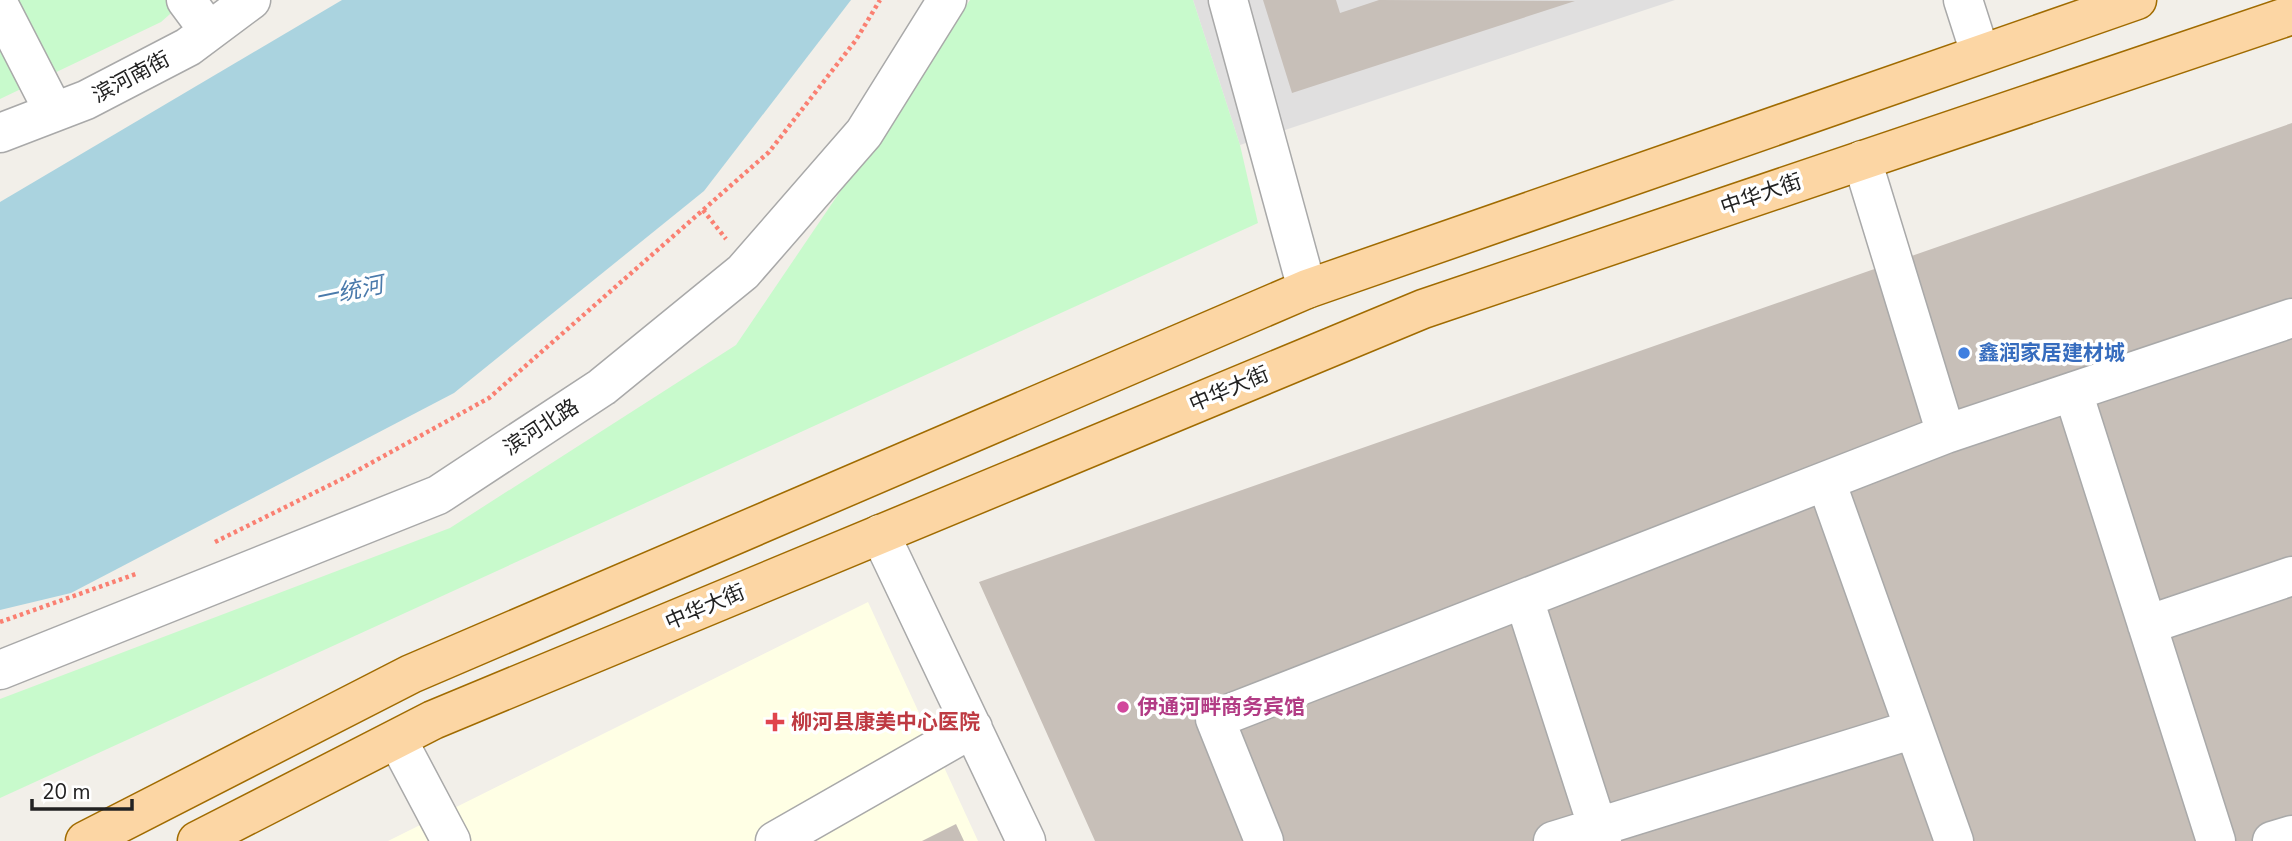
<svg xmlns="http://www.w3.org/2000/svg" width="2292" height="841" font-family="'Nunito Sans','Noto Sans SC',sans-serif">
  <rect width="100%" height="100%" fill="#f2efe9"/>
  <path fill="#e0dfdf" d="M 1193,0 L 1675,0 L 1240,145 Z"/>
  <path fill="#ffffe5" d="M 868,602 L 978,841 L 388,841 Z"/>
  <path fill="#c8facc" d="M 0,0 L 186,0 L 161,22 L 0,99 Z
    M 970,0 L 1193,0 L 1240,145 L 1258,223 L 0,798 L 0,699 L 450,528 L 736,345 Z"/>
  <path fill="#aad3df" d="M 342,0 L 851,0 L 704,191 L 454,393 L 71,593 L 0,610 L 0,202 Z"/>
  <path fill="#c7bfb8" d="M 1263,0 L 1336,0 L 1340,13 L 1379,0 L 1575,1 L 1292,93 Z
    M 2292,123 L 2292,841 L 1095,841 L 979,582 Z
    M 956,824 L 964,841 L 922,841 Z"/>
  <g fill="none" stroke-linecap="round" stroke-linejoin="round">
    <g stroke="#a9a9a9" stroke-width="41">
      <path id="minor" d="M 186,0 L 209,31
        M 1228,0 L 1307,289
        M 1963,0 L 1980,53
        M 0,7 L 54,112
        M 0,133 L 86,100 L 188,47 L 251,0
        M 1862,160 L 1946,434
        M 2073,392 L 2216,841
        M 1826,481 L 1954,841
        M 880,534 L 1026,841
        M 1524,599 L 1602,841
        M 2147,625 L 2292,576
        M 0,670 L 438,495 L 602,387 L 743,272 L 864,133 L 947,0
        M 397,739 L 451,841
        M 775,841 L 973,728
        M 1264,841 L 1215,719 L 1946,434 L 2292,318
        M 1553,841 L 1914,729
        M 2272,841 L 2292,835"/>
    </g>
    <g stroke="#a06b00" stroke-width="41">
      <path id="major" d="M 85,841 L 411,674 L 1307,289 L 2137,0
        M 197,841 L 433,720 L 1423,309 L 2292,15"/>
    </g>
    <path stroke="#fa8072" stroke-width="4.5" stroke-dasharray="3.5 3.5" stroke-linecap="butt" d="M 703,210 L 726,239
      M 215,542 L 342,479 L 489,398 L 769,152 L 856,40 L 880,0
      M 0,622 L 136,574"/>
    <use href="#minor" stroke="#fff" stroke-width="38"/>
    <use href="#major" stroke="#fcd6a4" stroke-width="38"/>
  </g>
  <circle fill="#3f7fe0" stroke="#fff" stroke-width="2.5" cx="1964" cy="353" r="7"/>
  <circle fill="#d1479c" stroke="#fff" stroke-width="2.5" cx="1123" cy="707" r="7"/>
  <path fill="#e0444e" stroke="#fff" stroke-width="2.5" d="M771.5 711.5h7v7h7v7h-7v7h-7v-7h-7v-7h7z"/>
  <g text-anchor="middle" stroke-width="7" stroke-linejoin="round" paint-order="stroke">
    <g font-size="21" fill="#222" stroke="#fff">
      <text transform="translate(131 77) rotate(-28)" y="7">滨河南街</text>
      <text transform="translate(1761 194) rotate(-19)" y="7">中华大街</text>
      <text transform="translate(1229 389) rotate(-23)" y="7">中华大街</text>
      <text transform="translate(541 427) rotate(-33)" y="7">滨河北路</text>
      <text transform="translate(705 607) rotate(-23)" y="7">中华大街</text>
    </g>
    <g font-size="21" font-weight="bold" fill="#366cbe" stroke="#fff" text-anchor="start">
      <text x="1978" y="360">鑫润家居建材城</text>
    </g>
    <g font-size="21" font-weight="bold" fill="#b23c85" stroke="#fff" text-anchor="start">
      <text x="1137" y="714">伊通河畔商务宾馆</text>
    </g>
    <g font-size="21" font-weight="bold" fill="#be3a42" stroke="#fff" text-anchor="start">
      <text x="791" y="729">柳河县康美中心医院</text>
    </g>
    <g font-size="23" font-style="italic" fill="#4a7aab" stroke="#fff">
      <text transform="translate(349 291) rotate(-12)" y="8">一统河</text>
    </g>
  </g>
  <path d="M32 799v10h100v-10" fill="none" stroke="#222222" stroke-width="3.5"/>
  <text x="42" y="799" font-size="21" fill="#222222" stroke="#ffffff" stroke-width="5" paint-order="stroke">20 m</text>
</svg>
